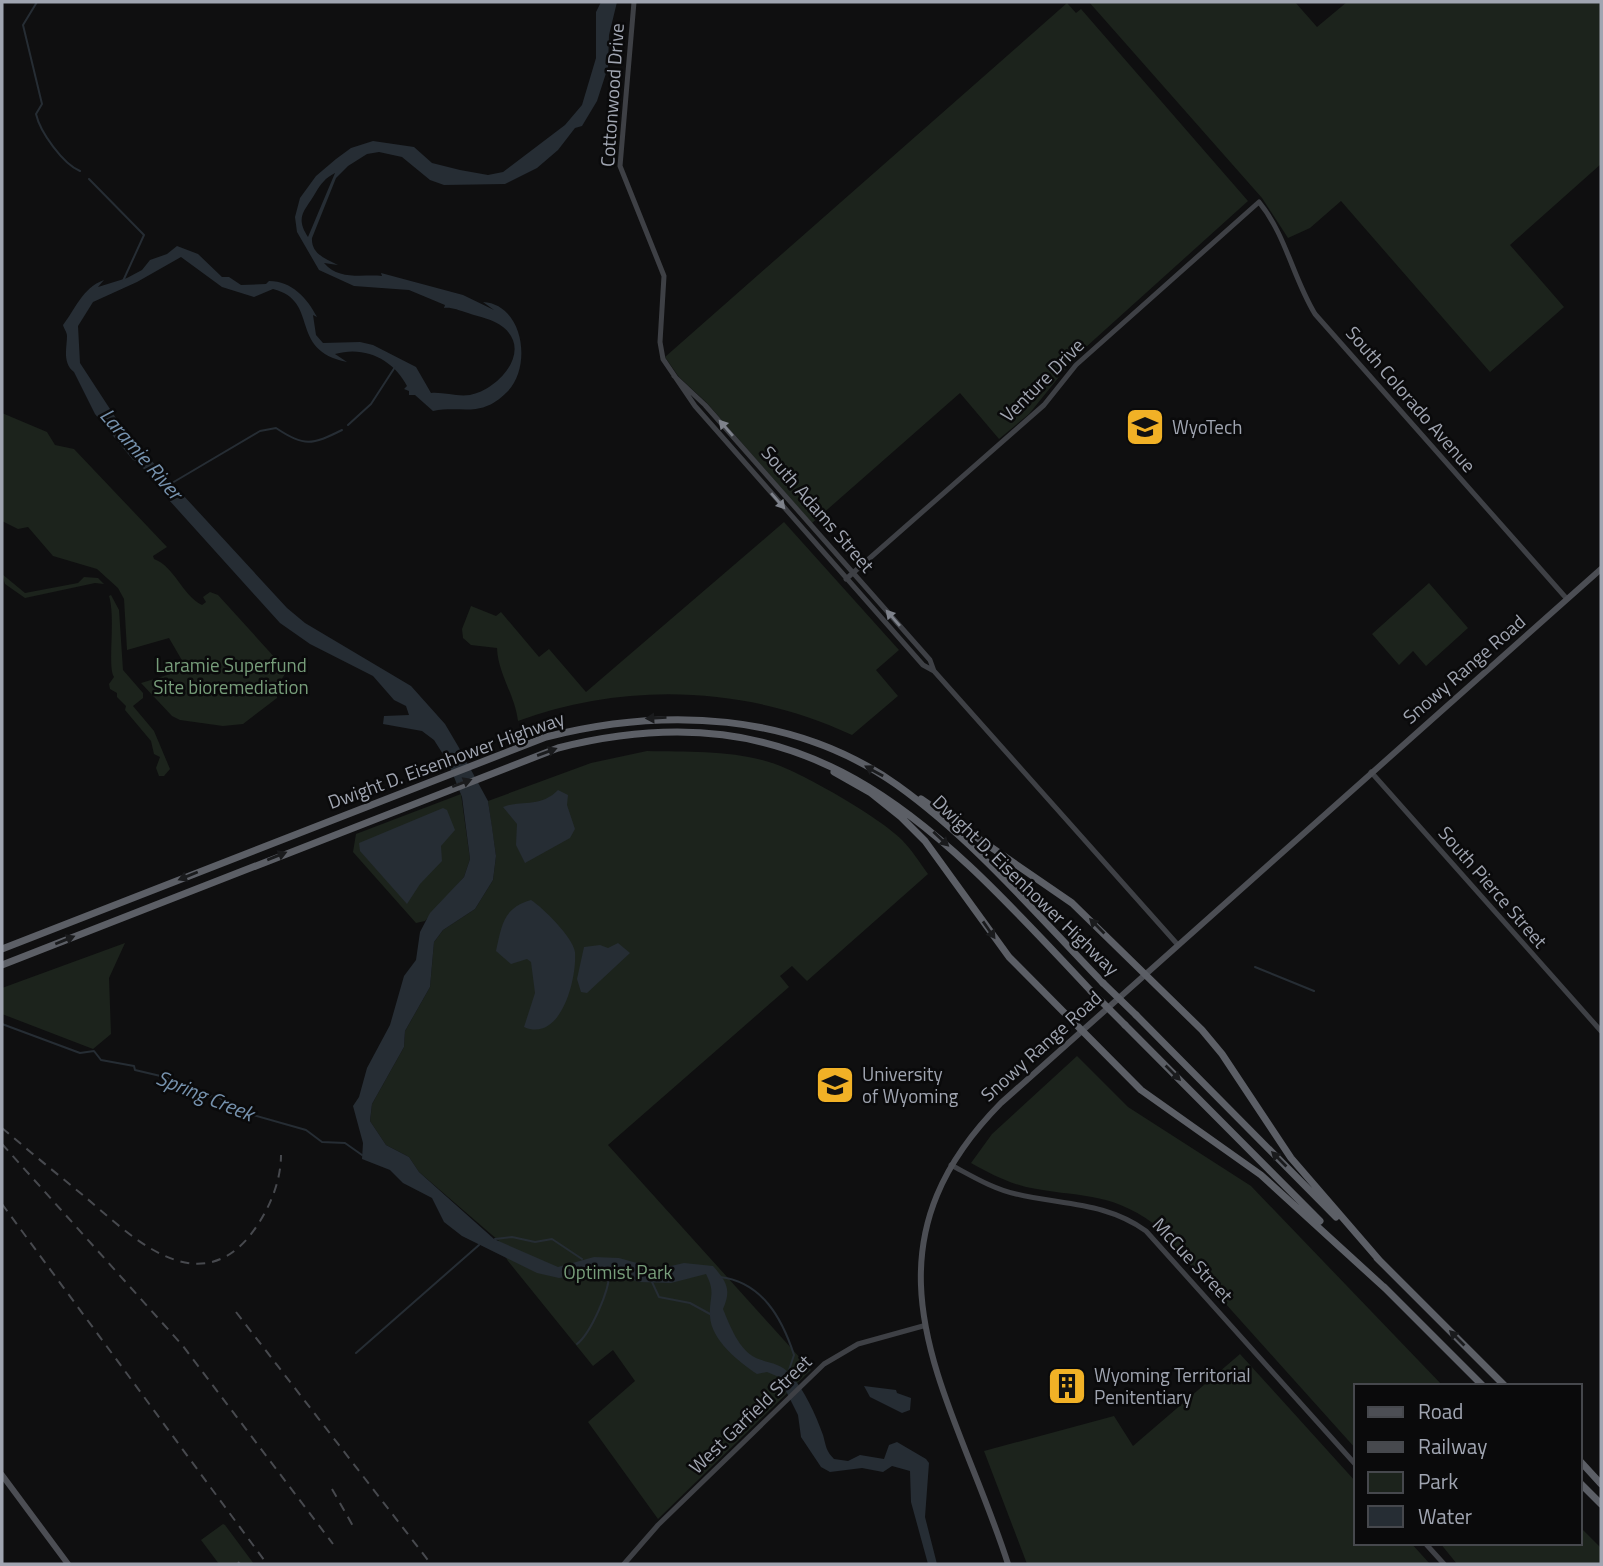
<svg xmlns="http://www.w3.org/2000/svg" width="1603" height="1566" font-family="'Titillium Web',sans-serif">
  <rect width="100%" height="100%" fill="#0f0f10"/>
  <path fill="#1c231c" d="M 1089,2 L 1295,2 L 1317,27 L 1347,2 L 1601,2 L 1601,164 L 1510,245 L 1564,307 L 1490,372 L 1341,201 L 1310,228 L 1288,238 L 1262,198 Z
    M 1067,3 L 1076,13 L 1081,9 L 1248,201 L 1076,356 L 1029,414 L 999,439 L 960,393 L 812,523 L 707,403 L 679,377 L 665,357 Z
    M 2,413 L 47,432 L 55,445 L 74,449 L 167,547 L 153,556 L 154,559 C 175,567 182,595 202,605 L 206,602 L 203,597 L 210,592 L 218,595 L 287,671 L 277,686 L 277,698 L 243,724 L 223,726 L 180,720 L 172,716 L 141,683 L 187,669 L 169,638 L 127,650 L 124,599 L 118,588 L 97,569 L 53,556 L 28,527 L 18,529 L 2,521 Z
    M 784,522 L 899,650 L 876,670 L 898,696 L 852,735 C 748,686 626,681 518,721 C 515,695 498,674 497,648 L 471,645 L 463,638 L 462,629 L 471,606 L 496,616 L 501,612 L 539,657 L 549,649 L 586,692 Z
    M 2,574 L 25,593 L 78,583 L 84,577 L 98,578 L 104,584 L 95,583 L 25,598 L 5,584 Z
    M 1429,583 L 1468,628 L 1426,666 L 1413,651 L 1399,665 L 1372,634 Z
    M 111,595 L 119,610 L 123,670 L 143,693 L 143,698 L 133,706 L 154,731 L 170,769 L 164,776 L 159,776 L 156,768 L 160,757 L 154,754 L 151,741 L 125,710 L 126,706 L 117,697 L 117,693 L 110,689 L 109,684 L 114,677 C 107,667 116,618 109,596 Z
    M 647,751 C 687,752 730,750 769,762 C 798,770 881,818 902,840 C 912,850 920,863 928,874 L 807,981 L 792,966 L 780,976 L 789,987 L 608,1145 L 811,1370 L 658,1519 L 588,1422 L 635,1381 L 613,1350 L 593,1366 L 508,1261 L 497,1243 L 499,1241 L 419,1172 L 409,1157 L 386,1145 L 370,1121 L 372,1104 L 404,1047 L 405,1031 L 430,987 L 434,942 L 443,930 L 475,909 L 493,880 L 496,856 L 488,801 L 591,763 Z
    M 461,794 L 470,859 L 464,877 L 425,921 L 416,923 L 353,852 L 356,834 Z
    M 125,943 L 109,978 L 111,1034 L 93,1049 L 2,1014 L 2,988 Z
    M 1077,1056 L 1128,1107 L 1251,1186 L 1443,1386 L 1356,1386 L 1356,1449 L 1154,1224 C 1108,1190 1077,1198 1026,1187 C 1006,1182 989,1173 971,1163 L 992,1134 Z
    M 1240,1354 L 1356,1482 L 1356,1543 L 1411,1543 L 1430,1564 L 1027,1564 L 984,1451 L 1114,1416 L 1133,1446 Z
    M 223,1524 L 225,1525 L 254,1564 L 219,1564 L 201,1540 Z
    M 1580,1527 L 1601,1548 L 1601,1564 L 1457,1564 L 1440,1543 L 1580,1543 Z"/>
  <path fill="#262d34" fill-rule="evenodd" d="M 601,2 L 617,2 L 609,35 L 608,67 L 597,101 L 582,126 L 575,128 L 558,150 L 537,168 L 505,184 L 444,185 L 430,180 L 402,157 L 379,152 L 367,154 L 348,166 L 336,178 L 312,238 C 311,254 326,259 338,265 L 324,263 C 339,281 363,274 382,276 L 381,273 L 463,295 L 494,310 L 483,302 C 523,304 533,366 507,392 C 480,419 463,405 433,411 L 415,395 L 409,395 L 409,391 L 404,389 L 407,386 C 394,360 365,345 335,354 L 347,362 C 287,350 321,301 273,289 L 254,297 L 222,287 L 181,257 L 137,282 L 93,302 L 78,326 L 80,363 L 125,432 L 287,608 L 305,623 L 411,686 L 445,724 L 458,746 L 488,801 L 492,827 L 496,856 L 493,880 L 475,909 L 443,930 L 434,942 L 430,987 L 405,1031 L 404,1047 L 372,1104 L 370,1121 L 386,1145 L 409,1157 L 419,1172 L 494,1239 L 558,1267 L 594,1257 L 619,1258 L 658,1269 L 684,1263 L 713,1266 C 726,1281 732,1289 723,1309 C 730,1326 739,1350 756,1358 C 768,1363 781,1363 790,1374 C 805,1391 815,1413 823,1435 C 826,1446 826,1451 834,1459 L 848,1461 L 860,1455 L 884,1459 L 889,1445 L 897,1442 L 926,1459 L 929,1463 L 925,1517 L 937,1564 L 928,1564 L 911,1502 L 910,1471 L 892,1466 L 883,1472 L 862,1468 L 830,1472 L 821,1467 L 801,1437 L 798,1415 L 779,1377 L 767,1372 L 757,1374 C 739,1362 711,1340 710,1316 C 709,1297 716,1293 706,1274 L 671,1283 L 639,1282 L 606,1270 L 559,1278 L 537,1273 L 462,1236 L 444,1222 L 432,1198 L 403,1183 L 390,1170 L 362,1159 L 363,1143 L 353,1106 L 359,1097 L 367,1068 L 390,1025 L 404,976 L 416,960 L 420,932 L 430,913 L 464,877 L 470,859 L 462,797 L 448,762 L 434,740 L 422,731 L 383,724 L 384,716 L 409,715 L 406,706 L 394,700 L 373,676 L 310,644 L 280,623 L 169,500 L 153,475 L 138,465 L 142,463 L 133,460 L 95,414 L 74,372 C 62,363 67,347 67,336 C 67,332 64,329 63,325 C 75,310 82,288 104,280 L 98,287 L 127,278 L 142,270 L 150,260 L 167,254 L 177,246 L 198,254 L 222,277 L 229,277 L 241,285 L 266,284 L 269,281 C 292,281 307,298 317,317 L 313,315 L 316,335 L 323,343 L 360,342 L 373,345 L 416,367 L 431,393 C 444,392 457,397 470,395 C 496,391 534,352 503,327 C 493,319 479,317 468,313 C 458,310 451,307 444,308 L 445,305 L 409,290 L 354,286 L 319,270 L 297,232 L 295,217 L 300,198 L 316,176 L 336,159 L 351,148 L 373,141 L 414,147 L 432,163 L 460,170 L 488,175 L 503,172 L 565,125 L 582,105 L 596,58 L 596,12 ZM 335,173 L 308,237 C 294,216 306,210 316,192 C 321,184 325,178 335,173 Z
    M 558,790 L 568,795 L 567,805 L 575,829 L 570,838 L 525,863 L 516,845 L 517,824 L 503,807 C 519,800 541,808 558,790 Z
    M 443,808 L 447,810 L 455,830 L 441,846 L 442,861 L 420,884 L 407,904 L 360,851 L 359,843 Z
    M 531,900 C 542,907 573,937 575,952 C 577,979 561,1043 524,1027 L 535,993 L 531,962 L 527,959 L 511,964 L 496,951 C 502,925 503,908 531,900 Z
    M 618,943 L 630,953 L 587,993 L 581,992 L 577,979 L 584,947 L 600,945 L 608,948 Z
    M 864,1386 L 896,1390 L 897,1393 L 911,1398 L 910,1410 L 902,1413 L 870,1397 Z"/>
  <g fill="none" stroke-linecap="round" stroke-linejoin="round">
    <path stroke="#262d34" stroke-width="2" d="M 37,2 L 23,25 L 42,104 L 36,114 C 40,132 63,164 80,171
      M 89,179 L 144,235 L 123,281
      M 348,425 L 371,404 L 395,367
      M 172,483 L 260,431 L 276,428 C 304,447 312,445 342,430
      M 1255,967 L 1314,991
      M 2,1024 L 80,1053 L 94,1051 L 101,1060 L 134,1066 L 135,1070 L 169,1078 L 204,1097 L 217,1096 L 239,1111 L 306,1130 L 322,1142 L 345,1143 L 362,1155
      M 495,1239 L 512,1237 L 535,1242 L 552,1239 L 582,1259
      M 720,1277 C 762,1282 782,1318 794,1355 L 788,1373
      M 652,1282 L 659,1297 L 690,1303 L 710,1314
      M 577,1344 C 590,1334 611,1289 609,1271
      M 356,1353 L 479,1245"/>
    <path stroke="#3e4045" stroke-width="5" d="M 634,2 L 620,166 L 664,276 L 660,342 L 663,359 L 695,406 L 923,665 L 934,671
      M 674,376 L 705,405 L 930,660 L 934,671 L 1178,945
      M 846,579 L 1044,405 L 1076,365 L 1259,202 C 1286,235 1293,278 1315,314 L 1567,599
      M 1371,772 L 1601,1031
      M 951,1165 C 972,1176 993,1189 1016,1194 C 1062,1205 1106,1202 1146,1231 L 1356,1465
      M 1425,1543 L 1444,1564
      M 624,1564 L 658,1525 L 824,1364 L 858,1344 L 923,1326"/>
    <path stroke="#4c4e54" stroke-width="6" d="M 2,1475 L 68,1564
      M 1008,1564 C 954,1395 846,1260 1001,1103 L 1601,569"/>
    <path stroke="#5c5f66" stroke-width="7" d="M 834,772 L 871,793 L 901,817 L 925,841 L 1009,957 L 1141,1090 L 1261,1175 L 1387,1290
      M 921,799 L 1072,903 L 1202,1030 L 1222,1054 L 1291,1158 L 1380,1261
      M 2,949 L 546,737 C 664,707 794,712 897,785 C 974,840 1038,916 1103,983
      M 2,965 L 558,748 C 811,684 933,822 1091,991
      M 1136,1015 L 1336,1217
      M 1125,1025 L 1320,1221
      M 1377,1258 L 1505,1386
      M 1384,1287 L 1483,1386
      M 1580,1461 L 1601,1484
      M 1580,1483 L 1601,1504"/>
    <path stroke="#47494e" stroke-width="2" stroke-dasharray="9 7" stroke-linecap="butt" d="M 2,1128 C 29,1151 57,1174 84,1196 C 128,1233 193,1301 248,1238 C 266,1216 281,1185 281,1155
      M 2,1144 L 183,1346 L 333,1544
      M 2,1204 L 267,1564
      M 236,1312 L 431,1564
      M 332,1489 L 353,1526
      M 238,1562 L 240,1564"/>
    <path stroke="#5c5f66" stroke-width="7" d="M 1103,983 L 1136,1015
      M 1091,991 L 1125,1025"/>
  </g>
  <defs><path id="oneway-solid" d="M-6-.8H1V-3.2L6.5 0L1 3.2V.8H-6Z" transform="scale(1.75)"/></defs>
  <g fill="#7e828b">
    <use href="#oneway-solid" transform="translate(726 428) rotate(-131)"/>
    <use href="#oneway-solid" transform="translate(778 501) rotate(49)"/>
    <use href="#oneway-solid" transform="translate(893 618) rotate(-131)"/>
  </g>
  <g fill="#1a1b1d">
    <use href="#oneway-solid" transform="translate(656 718) rotate(177)"/>
    <use href="#oneway-solid" transform="translate(547 752) rotate(-20)"/>
    <use href="#oneway-solid" transform="translate(874 771) rotate(-151)"/>
    <use href="#oneway-solid" transform="translate(462 783) rotate(-21)"/>
    <use href="#oneway-solid" transform="translate(941 839) rotate(43)"/>
    <use href="#oneway-solid" transform="translate(277 856) rotate(-22)"/>
    <use href="#oneway-solid" transform="translate(188 876) rotate(158)"/>
    <use href="#oneway-solid" transform="translate(1097 926) rotate(-135)"/>
    <use href="#oneway-solid" transform="translate(989 930) rotate(55)"/>
    <use href="#oneway-solid" transform="translate(65 940) rotate(-22)"/>
    <use href="#oneway-solid" transform="translate(1173 1073) rotate(45)"/>
    <use href="#oneway-solid" transform="translate(1279 1159) rotate(-135)"/>
    <use href="#oneway-solid" transform="translate(1457 1338) rotate(-135)"/>
  </g>
  <defs>
    <g id="university-square" transform="scale(2.0125)"><rect x="-9" y="-9" width="18" height="18" rx="4" fill="#f1b126" stroke="#0a0a0b"/><path d="M0-5L7-2L0 1L-7-2ZM-4 1L0 2.5L4 1V4Q0 6-4 4Z" fill="#111"/></g>
    <g id="building-square" transform="scale(2.0125)"><rect x="-9" y="-9" width="18" height="18" rx="4" fill="#f1b126" stroke="#0a0a0b"/><path d="M-4-6H4V6H1V3H-1V6H-4ZM-2.5-4.3h1.7v1.8h-1.7ZM.8-4.3h1.7v1.8H.8ZM-2.5-1h1.7V.8h-1.7ZM.8-1h1.7V.8H.8Z" fill="#111"/></g>
  </defs>
  <g fill-rule="evenodd">
    <use href="#university-square" x="1145" y="427"/>
    <use href="#university-square" x="835" y="1085"/>
    <use href="#building-square" x="1067" y="1386"/>
  </g>
  <g text-anchor="middle" stroke-width="5" stroke-linejoin="round" paint-order="stroke">
    <g font-size="19" fill="#a0a5b1" stroke="#0a0a0b">
      <text transform="translate(612 95) rotate(-86)" y="7">Cottonwood Drive</text>
      <text transform="translate(1042 380) rotate(-45)" y="7">Venture Drive</text>
      <text transform="translate(1411 399) rotate(49)" y="7">South Colorado Avenue</text>
      <text transform="translate(818 509) rotate(49)" y="7">South Adams Street</text>
      <text transform="translate(1464 669) rotate(-41)" y="7">Snowy Range Road</text>
      <text transform="translate(446 760) rotate(-20)" y="7">Dwight D. Eisenhower Highway</text>
      <text transform="translate(1026 885) rotate(44)" y="7">Dwight D. Eisenhower Highway</text>
      <text transform="translate(1493 887) rotate(49)" y="7">South Pierce Street</text>
      <text transform="translate(1041 1046) rotate(-42)" y="7">Snowy Range Road</text>
      <text transform="translate(1193 1260) rotate(47)" y="7">McCue Street</text>
      <text transform="translate(750 1414) rotate(-44)" y="7">West Garfield Street</text>
    </g>
    <g font-size="19" fill="#a0a5b1" stroke="#0a0a0b" text-anchor="start">
      <text x="1172" y="434">WyoTech</text>
      <text x="862" y="1081">University<tspan x="862" dy="22">of Wyoming</tspan></text>
      <text x="1094" y="1382">Wyoming Territorial<tspan x="1094" dy="22">Penitentiary</tspan></text>
    </g>
    <g font-size="19" fill="#779d7a" stroke="#0a0a0b">
      <text x="231" y="672">Laramie Superfund<tspan x="231" dy="22">Site bioremediation</tspan></text>
      <text x="618" y="1279">Optimist Park</text>
    </g>
    <g font-size="21" font-style="italic" fill="#7692ae" stroke="#0a0a0b">
      <text transform="translate(141 454) rotate(49)" y="7">Laramie River</text>
      <text transform="translate(205 1096) rotate(22)" y="7">Spring Creek</text>
    </g>
  </g>
  <rect width="1603" height="1566" fill="none" stroke="#a0a5b1" stroke-width="7"/>
  <rect x="1354" y="1384" width="228" height="161" fill="#0a0a0b" stroke="#46484d" stroke-width="2"/>
  <rect x="1368" y="1407" width="35" height="10" fill="#4c4e54" stroke="#46484d" stroke-width="2"/>
  <text x="1418" y="1419" font-size="21" fill="#a0a5b1">Road</text>
  <rect x="1368" y="1442" width="35" height="10" fill="#47494e" stroke="#46484d" stroke-width="2"/>
  <text x="1418" y="1454" font-size="21" fill="#a0a5b1">Railway</text>
  <rect x="1368" y="1472" width="35" height="21" fill="#1c231c" stroke="#46484d" stroke-width="2"/>
  <text x="1418" y="1489" font-size="21" fill="#a0a5b1">Park</text>
  <rect x="1368" y="1506" width="35" height="21" fill="#262d34" stroke="#46484d" stroke-width="2"/>
  <text x="1418" y="1524" font-size="21" fill="#a0a5b1">Water</text>
</svg>
